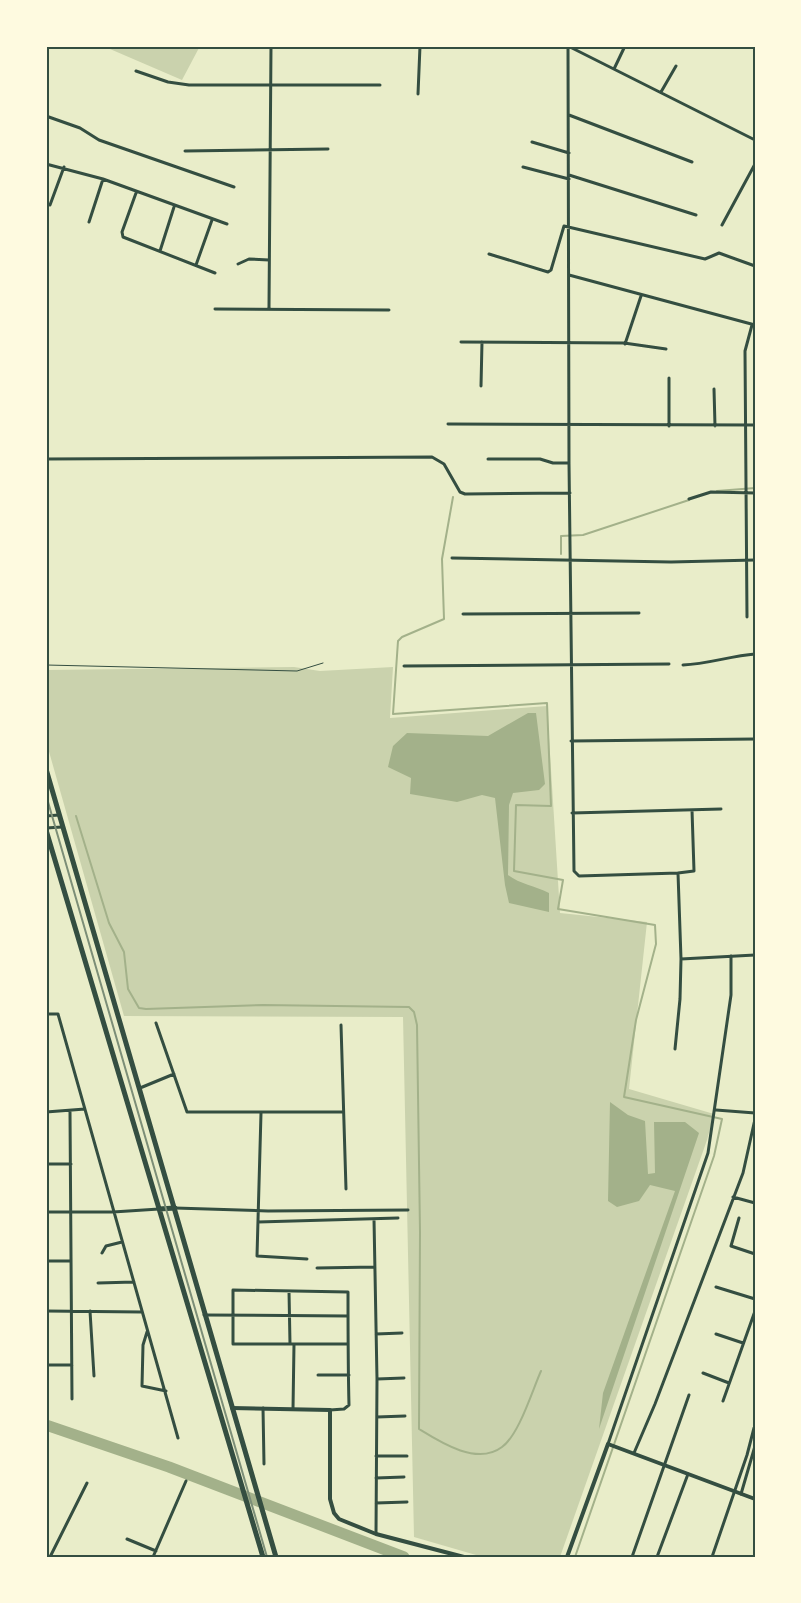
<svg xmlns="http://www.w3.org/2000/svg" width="801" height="1603" font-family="'Varela Round',sans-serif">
  <rect width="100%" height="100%" fill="#e9edc9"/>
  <path fill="#cad2ad" d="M 103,46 L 200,46 L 182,80 Z
    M 294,667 L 320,671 L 393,667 L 390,718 L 547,706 L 560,913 L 647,922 L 629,1089 L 714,1114 L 707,1140 L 560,1557 L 483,1557 L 414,1537 L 403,1017 L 124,1016 L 46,741 L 46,670 Z"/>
  <path fill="#a3b18a" d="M 528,713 L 536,713 L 545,784 L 539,790 L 513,793 L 509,805 L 508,875 C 520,884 535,886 549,893 L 549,912 L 509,903 L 505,885 L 495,798 L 482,795 L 457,802 L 410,794 L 411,778 L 388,767 L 393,746 L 407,733 L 488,736 Z
    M 610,1102 L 628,1115 L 645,1121 L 648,1174 L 655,1173 L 654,1122 L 685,1122 L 699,1133 L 599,1429 L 603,1393 L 675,1191 L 650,1185 L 639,1201 L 617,1207 L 608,1201 Z"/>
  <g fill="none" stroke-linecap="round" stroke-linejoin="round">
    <path stroke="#a3b18a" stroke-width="2" d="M 717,491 L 755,488
      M 453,497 L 442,559 L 444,619 L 402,637 L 398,641 L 393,714 L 547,703 L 551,806 L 516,805 L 514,871 L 563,880 L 558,909 L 655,925 L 656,944 L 636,1020 L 624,1097 L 722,1119 L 714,1156 L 575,1557
      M 561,554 L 561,536 L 583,535 L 689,500
      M 76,816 L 109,923 L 124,952 L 128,989 L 139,1008 L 146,1009 L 263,1005 L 409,1007 L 414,1012 L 417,1025 L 420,1232 L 419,1429 C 440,1442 477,1466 502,1447 C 519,1435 532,1391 541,1371"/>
    <path stroke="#a3b18a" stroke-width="11" d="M 46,1425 L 169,1467 L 404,1557"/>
    <path stroke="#344e41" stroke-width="1" d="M 46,665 L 297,671 L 323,663"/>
    <path stroke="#344e41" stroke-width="3" d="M 614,69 L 625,46
      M 136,71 L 168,82 L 189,85 L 380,85
      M 661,92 L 676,66
      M 418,94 L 420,46
      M 569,115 L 692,162
      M 46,116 L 80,128 L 99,140 L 234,187
      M 532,142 L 569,153
      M 185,151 L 328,149
      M 46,164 L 103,179 L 227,224
      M 523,167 L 569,179
      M 569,175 L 696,215
      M 136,193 L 122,232 L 123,237 L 215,273
      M 50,205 L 64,167
      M 89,222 L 103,179
      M 722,225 L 755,164
      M 160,251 L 174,207
      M 489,254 L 548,272 L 551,270 L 564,226 L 705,259 L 719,253 L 755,266
      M 238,264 L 249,259 L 269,260
      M 196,265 L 212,220
      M 569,275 L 755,325
      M 269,308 L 271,46
      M 215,309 L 389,310
      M 461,342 L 624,343 L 666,349
      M 625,344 L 641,296
      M 481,386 L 482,342
      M 714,389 L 715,426
      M 448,424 L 755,425
      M 669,426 L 669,378
      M 46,459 L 432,457 L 444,464 L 460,492 L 465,494 L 570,493
      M 488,459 L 540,459 L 553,463 L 569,463
      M 689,499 L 711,492 L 755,493
      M 452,558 L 671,562 L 755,560
      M 463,614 L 639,613
      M 747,617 L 745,351 L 752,325
      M 683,665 C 708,664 730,656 755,654
      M 404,666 L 669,664
      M 571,741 L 755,739
      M 572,813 L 721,809
      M 46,816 L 59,815
      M 46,828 L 62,827
      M 678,873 L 694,871 L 692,810
      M 681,959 L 755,955
      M 46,1014 L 58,1014 L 178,1438
      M 156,1023 L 187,1112 L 343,1112
      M 341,1025 L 346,1189
      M 675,1049 L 680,999 L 681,959 L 678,873 L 579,876 L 574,871 L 569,463 L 568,46 L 755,140
      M 140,1088 L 174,1074
      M 716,1110 L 755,1113
      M 46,1112 L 85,1109
      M 70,1112 L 72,1399
      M 261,1113 L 257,1256 L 307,1259
      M 46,1164 L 71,1164
      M 733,1197 L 755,1203
      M 175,1208 L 268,1211 L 408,1210
      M 46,1212 L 113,1212 L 159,1209
      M 739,1218 L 731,1246 L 755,1254
      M 374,1219 L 377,1379 L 376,1534
      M 258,1222 L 398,1218
      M 102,1253 L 106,1246 L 122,1242
      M 46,1261 L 71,1261
      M 317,1268 L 375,1267
      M 98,1283 L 134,1282
      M 716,1287 L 755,1299
      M 289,1291 L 290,1344
      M 46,1311 L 142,1312
      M 90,1311 L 94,1376
      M 204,1315 L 348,1316
      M 147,1332 L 143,1345 L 142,1386 L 166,1391
      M 376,1334 L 402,1333
      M 716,1334 L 743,1343
      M 46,1365 L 72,1365
      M 703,1373 L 729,1383
      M 318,1375 L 349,1375
      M 377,1379 L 404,1378
      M 723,1401 L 755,1311
      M 263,1408 L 264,1464
      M 293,1409 L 294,1344
      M 330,1410 L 344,1409 L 349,1405 C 348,1367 348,1330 348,1292 L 233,1290 L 233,1344 L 348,1344
      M 377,1417 L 405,1416
      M 608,1444 L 708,1153 L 731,995 L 731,956
      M 634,1453 L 655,1404 L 743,1173 L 755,1119
      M 376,1456 L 407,1456
      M 376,1478 L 404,1477
      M 741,1494 L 755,1446
      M 376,1503 L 407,1502
      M 127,1539 L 156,1551
      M 50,1557 L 87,1483
      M 153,1557 L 186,1481
      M 632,1557 L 689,1395
      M 657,1557 L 688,1474
      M 712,1557 L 747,1455 L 754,1428"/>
    <path stroke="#344e41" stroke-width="4" d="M 232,1408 L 330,1410 L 330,1499 L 334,1513 L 339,1519 L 376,1534 L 464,1557
      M 567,1557 L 608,1444 L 755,1499"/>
    <path stroke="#344e41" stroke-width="5" d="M 46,769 L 276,1557
      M 46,830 L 263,1557
      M 159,1209 L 175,1208"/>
    <path stroke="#7c8e77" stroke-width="2" d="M 46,795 L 267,1557"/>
  </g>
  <rect width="801" height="1603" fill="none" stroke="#fefae0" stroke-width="95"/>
  <rect x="48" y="48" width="706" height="1508" fill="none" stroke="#344e41" stroke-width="2"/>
</svg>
